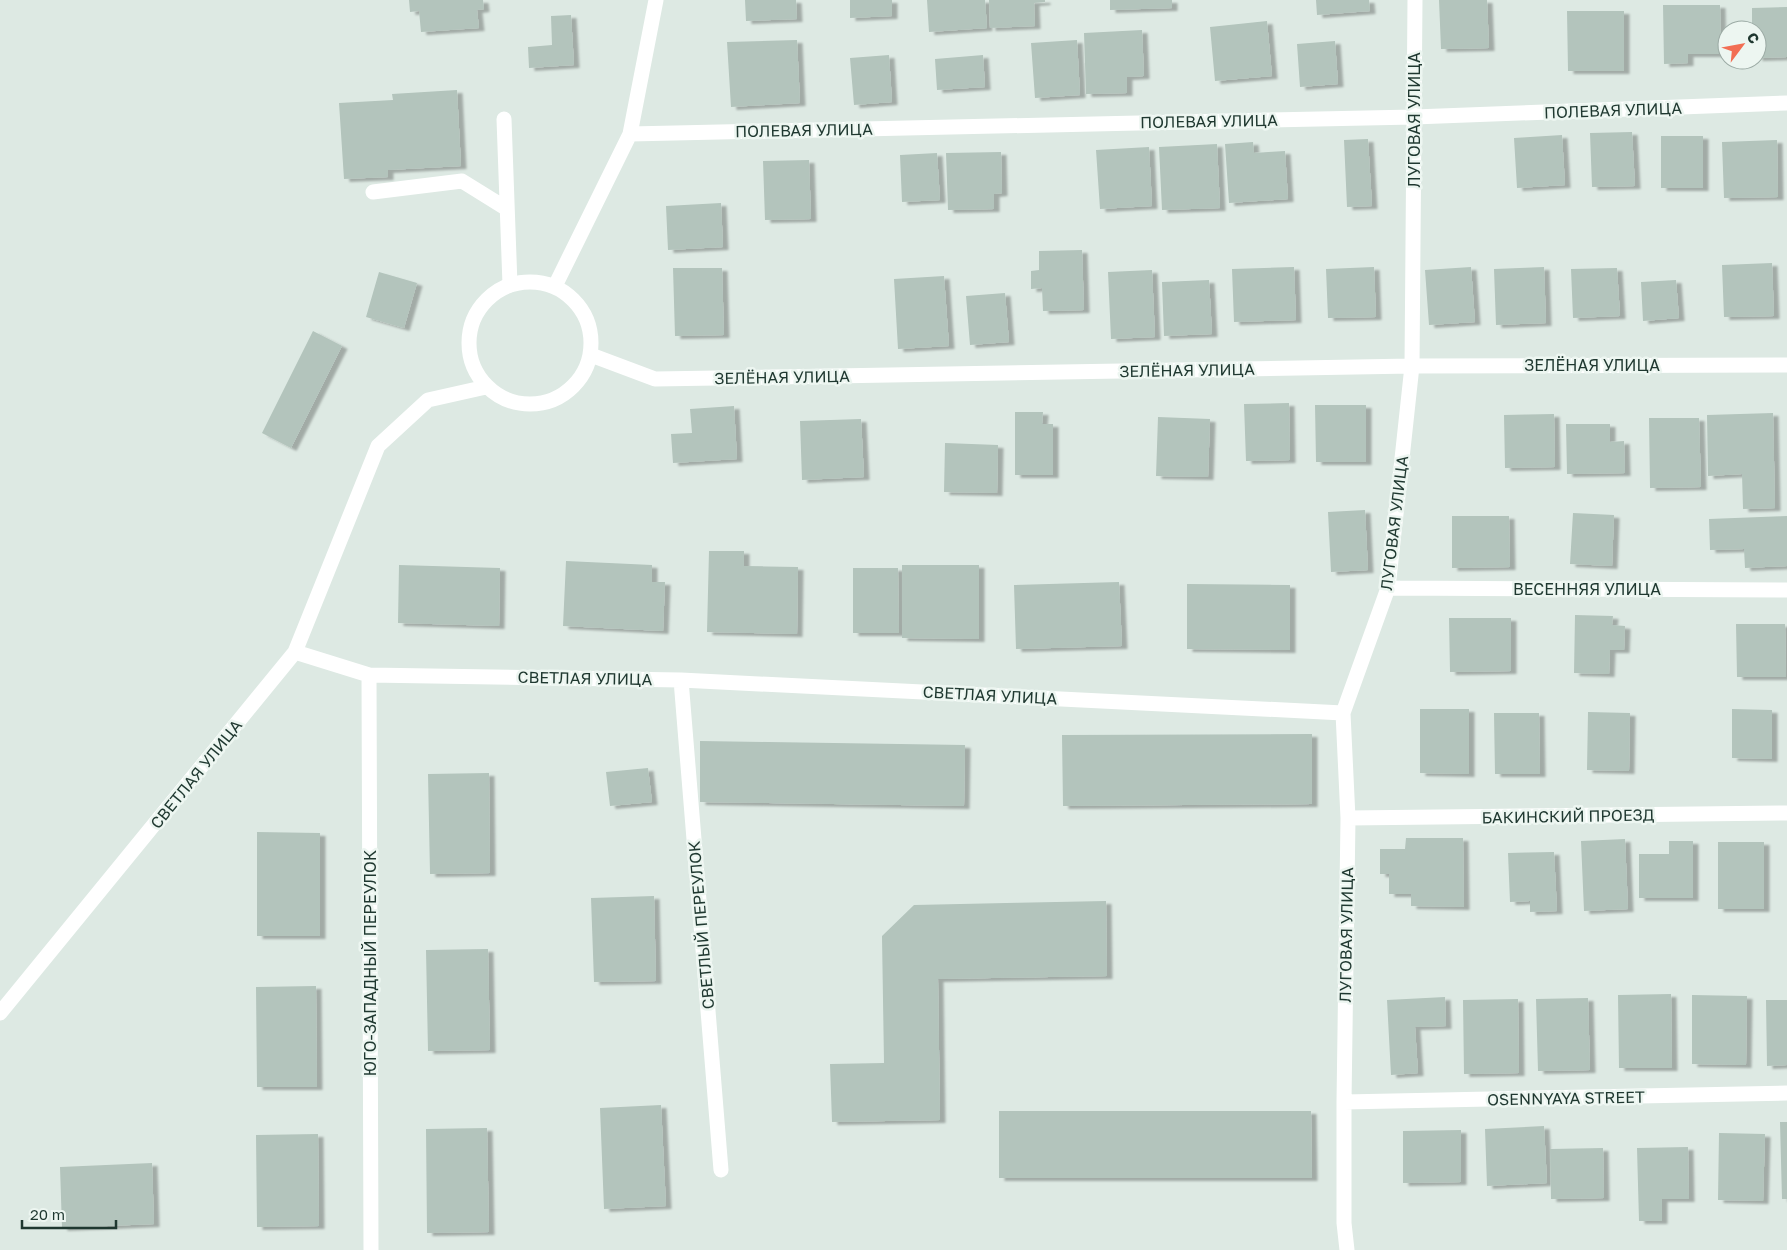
<svg xmlns="http://www.w3.org/2000/svg" width="1787" height="1250" font-family="'Golos Text',sans-serif">
  <defs>
    <filter id="shadow"><feDropShadow dx="5.5" dy="3" stdDeviation="1" flood-color="#0004"/></filter>
  </defs>
  <rect width="100%" height="100%" fill="#dde9e3"/>
  <path fill="#b3c4bc" filter="url(#shadow)" d="M 409,0 L 483,0 L 484,9 L 477,10 L 479,28 L 421,32 L 419,11 L 410,12 Z
    M 745,0 L 796,0 L 797,19 L 746,21 Z
    M 850,0 L 892,0 L 892,16 L 850,18 Z
    M 927,0 L 985,0 L 987,28 L 929,32 Z
    M 989,0 L 1045,0 L 1045,2 L 1034,3 L 1035,26 L 990,28 Z
    M 1110,0 L 1172,0 L 1172,8 L 1110,10 Z
    M 1316,0 L 1369,0 L 1370,11 L 1317,15 Z
    M 1439,0 L 1487,0 L 1489,48 L 1441,49 Z
    M 1663,5 L 1720,5 L 1721,54 L 1688,54 L 1688,63 L 1664,64 Z
    M 1787,7 L 1787,57 L 1757,58 L 1757,30 L 1752,30 L 1752,8 Z
    M 1567,11 L 1624,11 L 1624,71 L 1568,71 Z
    M 571,15 L 574,65 L 529,68 L 528,47 L 552,45 L 551,16 Z
    M 1267,21 L 1272,76 L 1215,81 L 1210,27 Z
    M 1142,30 L 1144,76 L 1127,77 L 1127,93 L 1086,94 L 1084,33 Z
    M 797,40 L 800,103 L 731,107 L 727,42 Z
    M 1077,40 L 1080,95 L 1035,98 L 1031,43 Z
    M 1335,41 L 1338,84 L 1300,87 L 1297,44 Z
    M 889,55 L 892,102 L 854,105 L 850,58 Z
    M 983,55 L 985,87 L 937,90 L 935,59 Z
    M 457,90 L 461,166 L 388,170 L 388,177 L 344,179 L 339,103 L 393,100 L 392,94 Z
    M 1632,132 L 1635,186 L 1592,187 L 1590,133 Z
    M 1562,135 L 1565,185 L 1517,188 L 1514,138 Z
    M 1661,136 L 1703,136 L 1703,188 L 1661,188 Z
    M 1368,139 L 1372,206 L 1347,207 L 1344,140 Z
    M 1777,140 L 1778,197 L 1724,198 L 1722,142 Z
    M 1253,142 L 1254,153 L 1285,151 L 1288,199 L 1229,203 L 1225,144 Z
    M 1217,144 L 1220,208 L 1162,210 L 1159,147 Z
    M 1149,147 L 1152,206 L 1100,209 L 1096,150 Z
    M 1001,152 L 1002,193 L 994,194 L 994,209 L 948,210 L 946,153 Z
    M 937,153 L 940,200 L 902,202 L 900,155 Z
    M 809,160 L 811,219 L 765,220 L 763,161 Z
    M 721,203 L 723,247 L 668,250 L 666,206 Z
    M 1082,250 L 1084,310 L 1043,311 L 1042,288 L 1031,289 L 1031,271 L 1039,270 L 1039,251 Z
    M 1772,263 L 1774,316 L 1724,317 L 1722,265 Z
    M 1294,267 L 1296,320 L 1234,322 L 1232,269 Z
    M 1374,267 L 1376,317 L 1328,318 L 1326,269 Z
    M 1471,267 L 1475,322 L 1429,325 L 1425,270 Z
    M 1544,267 L 1546,323 L 1496,325 L 1494,269 Z
    M 673,268 L 722,268 L 724,335 L 675,336 Z
    M 1617,268 L 1620,316 L 1573,318 L 1571,269 Z
    M 1152,270 L 1155,337 L 1111,339 L 1108,272 Z
    M 379,272 L 417,283 L 404,328 L 366,317 Z
    M 944,276 L 949,346 L 898,349 L 894,279 Z
    M 1209,280 L 1212,334 L 1164,336 L 1162,282 Z
    M 1676,280 L 1679,318 L 1643,321 L 1641,282 Z
    M 1005,293 L 1009,342 L 970,345 L 966,296 Z
    M 313,331 L 342,346 L 291,448 L 262,433 Z
    M 1289,403 L 1290,460 L 1246,461 L 1244,404 Z
    M 1315,405 L 1366,405 L 1366,462 L 1316,462 Z
    M 734,406 L 737,459 L 673,463 L 671,434 L 692,433 L 690,409 Z
    M 1015,412 L 1043,412 L 1042,424 L 1053,424 L 1053,475 L 1015,475 Z
    M 1773,413 L 1775,508 L 1743,509 L 1742,474 L 1708,476 L 1707,415 Z
    M 1554,414 L 1555,467 L 1505,468 L 1504,415 Z
    M 1158,417 L 1210,419 L 1208,477 L 1156,476 Z
    M 1649,418 L 1699,418 L 1701,487 L 1650,488 Z
    M 861,419 L 864,477 L 802,480 L 800,421 Z
    M 1566,424 L 1610,424 L 1610,442 L 1624,441 L 1625,473 L 1567,474 Z
    M 945,443 L 998,445 L 997,493 L 944,492 Z
    M 1365,510 L 1368,570 L 1331,572 L 1328,512 Z
    M 1573,513 L 1614,515 L 1612,566 L 1570,564 Z
    M 1452,516 L 1509,516 L 1510,567 L 1452,568 Z
    M 1787,516 L 1787,566 L 1745,568 L 1744,549 L 1710,550 L 1709,519 Z
    M 709,551 L 744,551 L 744,566 L 798,567 L 797,634 L 707,632 Z
    M 566,561 L 652,565 L 652,582 L 665,582 L 663,631 L 563,626 Z
    M 399,565 L 500,568 L 499,626 L 398,623 Z
    M 902,565 L 979,565 L 979,639 L 902,638 Z
    M 853,568 L 898,568 L 899,633 L 853,633 Z
    M 1119,582 L 1122,646 L 1016,649 L 1014,585 Z
    M 1187,584 L 1290,585 L 1290,650 L 1187,649 Z
    M 1575,615 L 1613,616 L 1612,625 L 1625,626 L 1624,650 L 1610,650 L 1609,674 L 1574,673 Z
    M 1449,618 L 1511,618 L 1511,671 L 1450,672 Z
    M 1736,624 L 1785,624 L 1786,677 L 1737,677 Z
    M 1420,709 L 1469,709 L 1469,774 L 1420,773 Z
    M 1732,709 L 1772,710 L 1772,759 L 1732,758 Z
    M 1588,712 L 1630,713 L 1629,771 L 1587,770 Z
    M 1494,713 L 1539,713 L 1540,774 L 1495,774 Z
    M 1312,734 L 1312,804 L 1063,806 L 1062,735 Z
    M 700,741 L 965,745 L 964,806 L 700,802 Z
    M 648,768 L 652,802 L 610,806 L 606,772 Z
    M 489,773 L 490,873 L 430,874 L 428,774 Z
    M 257,832 L 320,833 L 320,936 L 257,936 Z
    M 1406,838 L 1463,838 L 1464,907 L 1411,906 L 1411,894 L 1389,894 L 1389,874 L 1380,874 L 1380,849 L 1405,849 Z
    M 1625,839 L 1628,909 L 1584,911 L 1581,841 Z
    M 1669,841 L 1693,841 L 1693,898 L 1639,898 L 1639,854 L 1669,854 Z
    M 1718,842 L 1764,842 L 1764,909 L 1718,909 Z
    M 1554,852 L 1557,911 L 1530,912 L 1530,901 L 1510,902 L 1508,853 Z
    M 654,896 L 656,981 L 594,982 L 591,898 Z
    M 1106,901 L 1107,976 L 938,979 L 940,1120 L 832,1122 L 830,1064 L 884,1063 L 882,936 L 914,905 Z
    M 488,949 L 490,1050 L 428,1051 L 426,950 Z
    M 316,986 L 317,1087 L 257,1087 L 256,987 Z
    M 1671,994 L 1672,1068 L 1619,1068 L 1618,995 Z
    M 1692,995 L 1747,996 L 1746,1065 L 1692,1064 Z
    M 1445,997 L 1446,1026 L 1415,1027 L 1418,1073 L 1391,1075 L 1387,1000 Z
    M 1588,998 L 1590,1070 L 1538,1071 L 1536,999 Z
    M 1518,999 L 1519,1073 L 1464,1074 L 1463,1000 Z
    M 1766,1000 L 1787,1000 L 1787,1065 L 1767,1066 Z
    M 661,1105 L 666,1206 L 604,1209 L 600,1108 Z
    M 999,1111 L 1311,1111 L 1312,1178 L 999,1178 Z
    M 1780,1122 L 1787,1122 L 1787,1199 L 1782,1199 Z
    M 1544,1126 L 1547,1183 L 1487,1186 L 1485,1129 Z
    M 487,1128 L 489,1232 L 427,1233 L 426,1129 Z
    M 1461,1130 L 1461,1182 L 1403,1183 L 1403,1131 Z
    M 1719,1133 L 1765,1134 L 1763,1201 L 1718,1200 Z
    M 318,1134 L 319,1226 L 257,1227 L 256,1135 Z
    M 1688,1147 L 1689,1199 L 1662,1199 L 1662,1221 L 1639,1221 L 1637,1148 Z
    M 1603,1148 L 1604,1198 L 1551,1199 L 1550,1149 Z
    M 152,1163 L 154,1224 L 62,1228 L 60,1167 Z"/>
  <g fill="none" stroke-linecap="round" stroke-linejoin="round">
    <path stroke="#fff" stroke-width="15" d="M 504,119 L 510,285
      M 373,192 L 462,181 L 507,209"/>
    <path stroke="#fff" stroke-width="15" d="M 630,134 L 1414,117 L 1787,103
      M469 343a61 61 0 1 1 122 0a61 61 0 1 1-122 0Z
      M 555,286 L 630,134 L 656,0
      M 591,355 L 655,379 L 1412,366 L 1787,365
      M 1388,588 L 1787,590
      M 295,652 L 378,446 L 428,400 L 486,387
      M 369,675 L 371,1250
      M 681,680 L 721,1170
      M 1348,818 L 1787,813
      M 0,1013 L 295,652 L 369,675 L 681,680 L 1343,713
      M 1344,1102 L 1787,1093
      M 1347,1250 L 1344,1223 L 1344,1102 L 1348,818 L 1343,713 L 1388,588 L 1412,366 L 1415,0"/>
  </g>
  <g text-anchor="middle" stroke-width="5" stroke-linejoin="round" paint-order="stroke">
    <g font-size="16" fill="#1f3830" stroke="#edf6f1">
      <text transform="translate(1613 110) rotate(-2)" y="6">ПОЛЕВАЯ УЛИЦА</text>
      <text transform="translate(1414 120) rotate(-90)" y="6">ЛУГОВАЯ УЛИЦА</text>
      <text transform="translate(1209 121) rotate(-1)" y="6">ПОЛЕВАЯ УЛИЦА</text>
      <text transform="translate(804 130) rotate(-1)" y="6">ПОЛЕВАЯ УЛИЦА</text>
      <text x="1592" y="371">ЗЕЛЁНАЯ УЛИЦА</text>
      <text transform="translate(1187 370) rotate(-1)" y="6">ЗЕЛЁНАЯ УЛИЦА</text>
      <text transform="translate(782 377) rotate(-1)" y="6">ЗЕЛЁНАЯ УЛИЦА</text>
      <text transform="translate(1394 523) rotate(-83)" y="6">ЛУГОВАЯ УЛИЦА</text>
      <text x="1587" y="595">ВЕСЕННЯЯ УЛИЦА</text>
      <text transform="translate(585 678) rotate(1)" y="6">СВЕТЛАЯ УЛИЦА</text>
      <text transform="translate(990 695) rotate(3)" y="6">СВЕТЛАЯ УЛИЦА</text>
      <text transform="translate(196 774) rotate(-51)" y="6">СВЕТЛАЯ УЛИЦА</text>
      <text transform="translate(1568 816) rotate(-1)" y="6">БАКИНСКИЙ ПРОЕЗД</text>
      <text transform="translate(701 925) rotate(-95)" y="6">СВЕТЛЫЙ ПЕРЕУЛОК</text>
      <text transform="translate(1346 935) rotate(-89)" y="6">ЛУГОВАЯ УЛИЦА</text>
      <text transform="translate(370 963) rotate(-90)" y="6">ЮГО-ЗАПАДНЫЙ ПЕРЕУЛОК</text>
      <text transform="translate(1566 1098) rotate(-1)" y="6">OSENNYAYA STREET</text>
    </g>
  </g>
  <g transform="translate(1742 45) rotate(58)"><circle r="24" fill="#edf6f1" stroke="#9baaa4"/>
  <path d="M0-4L9 19L0 12L-9 19Z" fill="#f26e53"/>
  <text y="-8" font-size="14" font-weight="bold" text-anchor="middle" fill="#1f3830">С</text>
  </g>
  <path d="M22 1220v8h94v-8" fill="none" stroke="#1f3830" stroke-width="2.5"/>
  <text x="30" y="1220" font-size="15" fill="#1f3830" stroke="#edf6f1" stroke-width="4" paint-order="stroke">20 m</text>
</svg>
